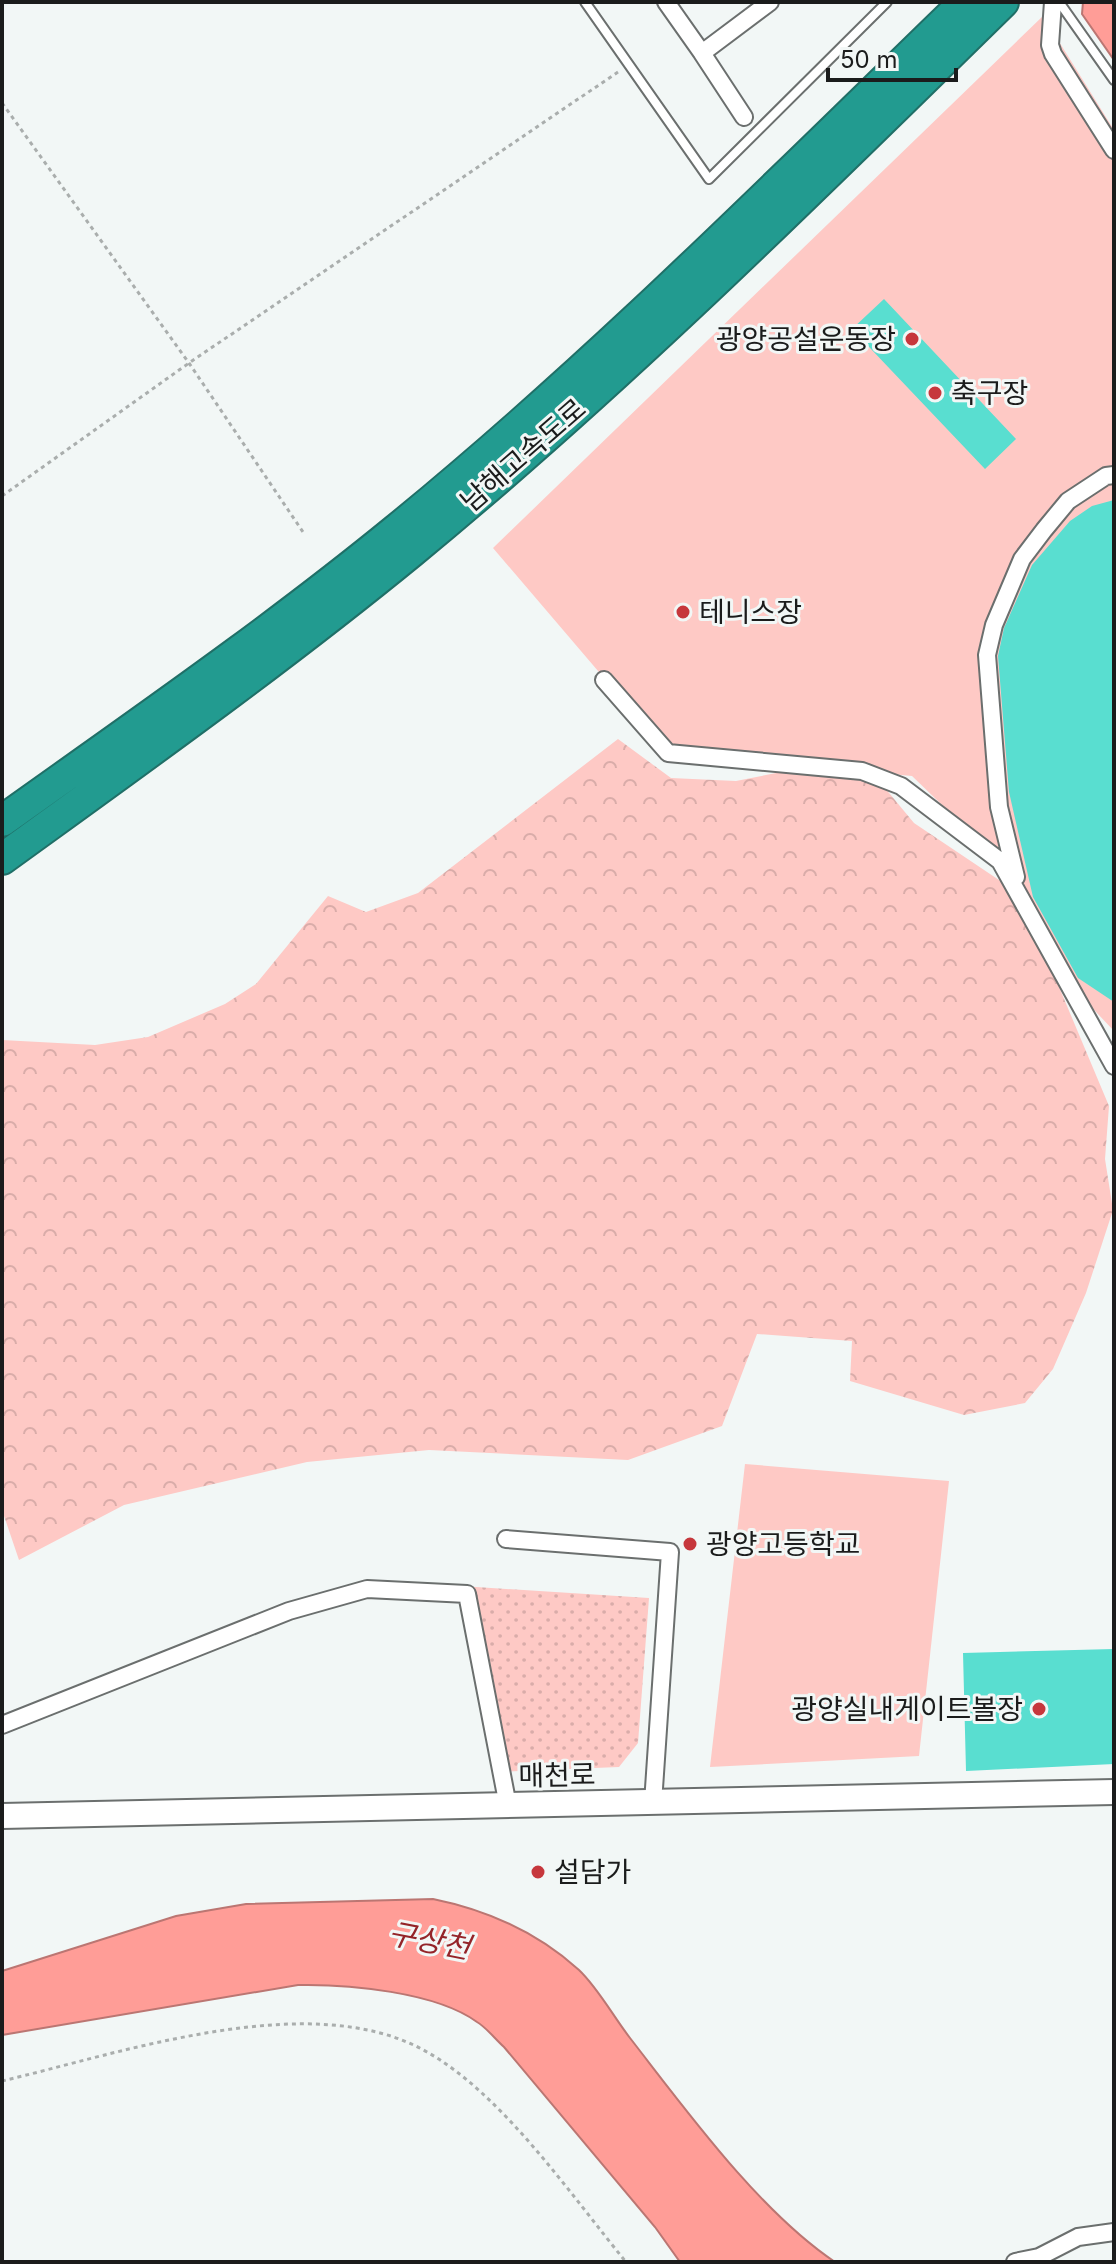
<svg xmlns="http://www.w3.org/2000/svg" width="1116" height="2264" font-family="Inter,'Noto Sans KR',sans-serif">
  <defs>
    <pattern id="green-dots" width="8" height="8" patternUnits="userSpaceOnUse" patternTransform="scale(2)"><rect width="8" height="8" fill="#fec9c5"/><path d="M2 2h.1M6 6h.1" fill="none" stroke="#d9aca9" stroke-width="1.8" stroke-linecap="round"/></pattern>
    <pattern id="forest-crowns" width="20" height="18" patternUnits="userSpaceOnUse" patternTransform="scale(2)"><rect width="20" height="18" fill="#fec9c5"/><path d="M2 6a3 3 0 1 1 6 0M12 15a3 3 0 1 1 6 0" fill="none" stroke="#d9aca9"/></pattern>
  </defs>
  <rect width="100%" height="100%" fill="#f2f7f6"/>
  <path fill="url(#green-dots)" d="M 461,1586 L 649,1598 L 638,1743 L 619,1767 L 495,1772 Z"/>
  <path fill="url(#forest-crowns)" d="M 618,739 L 671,778 L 736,781 L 812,766 L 875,776 L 914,823 L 1020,894 L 1109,1106 L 1105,1159 L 1113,1210 L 1086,1293 L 1053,1369 L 1025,1403 L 964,1415 L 850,1381 L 852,1341 L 757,1334 L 722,1426 L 628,1460 L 429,1450 L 307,1462 L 124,1505 L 19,1560 L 2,1510 L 2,1040 L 95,1045 L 148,1037 L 225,1004 L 256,984 L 328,896 L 366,912 L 418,893 Z"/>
  <path fill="#fec9c5" d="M 1043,16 L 1114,130 L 1114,1031 L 1063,977 L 1018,878 L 912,776 L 668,753 L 493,548 Z
    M 745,1464 L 949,1481 L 919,1756 L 710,1767 Z"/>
  <path fill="#ff9d97" stroke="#bb7672" stroke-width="2" d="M 1083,2 L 1114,2 L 1114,60 L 1082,14 Z
    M 433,1899 C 487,1910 537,1932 579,1970 C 598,1988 613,2016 630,2038 C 686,2110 759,2211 835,2262 L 680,2262 L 655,2227 L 504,2047 C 495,2039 487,2028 477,2022 C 436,1992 348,1984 298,1985 L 2,2035 L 2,1971 L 176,1916 L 246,1904 Z"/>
  <path fill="#59ded0" d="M 884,299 L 1016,439 L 985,469 L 852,329 Z
    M 1114,500 L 1114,1002 L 1078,978 L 1033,897 L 1009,792 L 998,656 L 1004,628 L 1032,565 L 1070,521 L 1092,506 Z
    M 1114,1649 L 1114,1764 L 966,1771 L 963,1653 Z"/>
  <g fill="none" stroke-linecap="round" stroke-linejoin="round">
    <g stroke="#6b6f6e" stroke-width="12">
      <path id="lane" d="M 585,2 L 709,179 L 887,2
        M 1059,2 L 1114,80"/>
    </g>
    <g stroke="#6b6f6e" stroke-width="20">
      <path id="street" d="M 666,2 L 702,53 L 770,2
        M 1053,2 L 1050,45 L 1053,54 L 1114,150
        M 702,53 L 744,117
        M 604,680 L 668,753 L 862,771 L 901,786 L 1000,861 L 1114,1066
        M 1016,877 L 999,807 L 987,655 L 994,625 L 1022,559 L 1044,530 L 1068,501 L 1106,476 L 1114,475
        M 506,1539 L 670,1552 L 653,1803
        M 2,1725 L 289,1611 L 367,1589 L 467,1594 L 508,1806
        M 1015,2262 L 1039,2257 L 1078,2237 L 1114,2232"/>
    </g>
    <g stroke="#6b6f6e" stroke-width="28">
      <path id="secondary" d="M 2,1816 L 1114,1792"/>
    </g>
    <g stroke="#206f67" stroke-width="34">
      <path id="highway" d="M 2,821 C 135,726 270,633 396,530 C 597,366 779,182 965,2
        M 2,859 C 140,759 279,660 411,552 C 619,381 811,190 1003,2"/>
    </g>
    <path stroke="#aaaead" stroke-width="3" stroke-dasharray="4 4" stroke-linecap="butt" d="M 2,103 L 189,363 L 305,535
      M 2,496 L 189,363 L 618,72
      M 2,2081 C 122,2053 313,1986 427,2052 C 502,2094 571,2195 626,2262"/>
    <use href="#lane" stroke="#fff" stroke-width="8"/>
    <use href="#street" stroke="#fff" stroke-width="16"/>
    <use href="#secondary" stroke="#fff" stroke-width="24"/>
    <use href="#highway" stroke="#229b90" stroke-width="30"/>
  </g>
  <g fill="#c6373c" stroke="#f2f7f6" stroke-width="3">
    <circle cx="912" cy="339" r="8"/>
    <circle cx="935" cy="393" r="8"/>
    <circle cx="683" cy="612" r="8"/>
    <circle cx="690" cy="1544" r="8"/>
    <circle cx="1039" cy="1709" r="8"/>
    <circle cx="538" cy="1872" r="8"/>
  </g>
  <g text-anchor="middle" stroke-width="6" stroke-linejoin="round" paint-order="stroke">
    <g font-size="28" fill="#1b1c1c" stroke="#f2f7f6" text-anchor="start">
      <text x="896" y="349" text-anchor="end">광양공설운동장</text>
      <text x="951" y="403">축구장</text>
      <text x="699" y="622">테니스장</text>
      <text x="706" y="1554">광양고등학교</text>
      <text x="1023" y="1719" text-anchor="end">광양실내게이트볼장</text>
      <text x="554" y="1882">설담가</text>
    </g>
    <g font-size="28" fill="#1b1c1c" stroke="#f2f7f6">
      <text transform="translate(523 455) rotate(-41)" y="10">남해고속도로</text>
      <text transform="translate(557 1775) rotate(-1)" y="10">매천로</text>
    </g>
    <g font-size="30" font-style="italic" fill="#942429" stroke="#f2f7f6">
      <text transform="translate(429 1941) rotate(11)" y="10">구상천</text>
    </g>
  </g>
  <rect width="1116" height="2264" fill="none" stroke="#1b1c1c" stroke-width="8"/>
  <path d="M828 68v12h128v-12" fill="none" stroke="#1b1c1c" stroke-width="4"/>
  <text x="840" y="68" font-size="24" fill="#1b1c1c" stroke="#f2f7f6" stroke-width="6" paint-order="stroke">50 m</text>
</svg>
